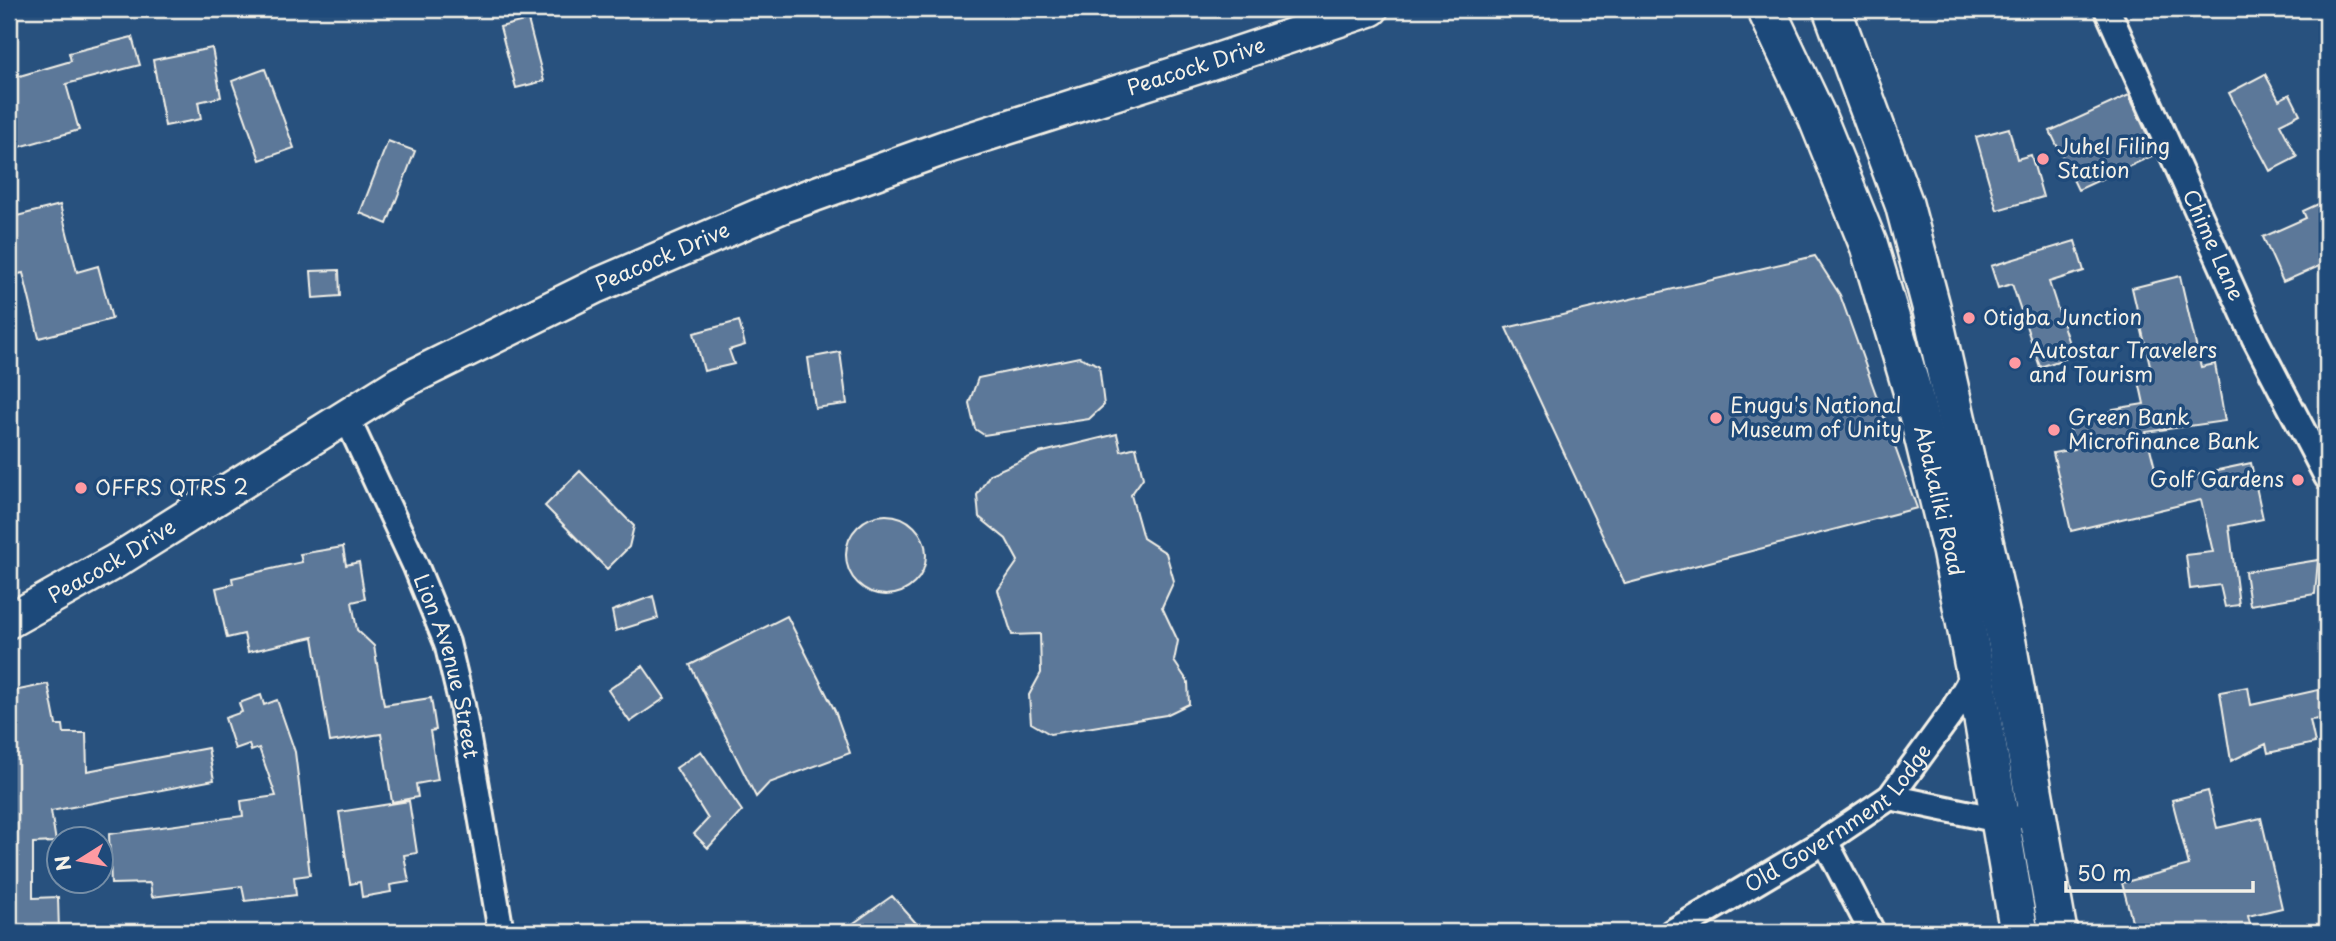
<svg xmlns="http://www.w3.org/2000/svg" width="2336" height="941" font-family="'Playpen Sans',sans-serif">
  <rect width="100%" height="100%" fill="#28517e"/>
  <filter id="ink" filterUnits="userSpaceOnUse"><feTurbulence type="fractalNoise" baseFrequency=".0143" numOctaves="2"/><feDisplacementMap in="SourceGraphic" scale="14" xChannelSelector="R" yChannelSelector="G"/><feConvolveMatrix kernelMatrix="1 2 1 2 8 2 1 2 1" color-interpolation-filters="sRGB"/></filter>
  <g filter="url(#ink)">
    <path fill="#5b7899" stroke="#f4f1e8" stroke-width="2" d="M 528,20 L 544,81 L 516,88 L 500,27 Z
      M 132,37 L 140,65 L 66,84 L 79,130 L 9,150 L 9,79 L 71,61 L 69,53 Z
      M 212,48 L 221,97 L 198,102 L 201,119 L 165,126 L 153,60 Z
      M 265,69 L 294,148 L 260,160 L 232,81 Z
      M 2265,74 L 2279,100 L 2290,94 L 2300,114 L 2280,124 L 2297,157 L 2270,171 L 2229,93 Z
      M 2129,95 L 2156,154 L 2078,190 L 2050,131 Z
      M 2009,128 L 2017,159 L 2031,155 L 2043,197 L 1997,210 L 1976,137 Z
      M 388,141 L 415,151 L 387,224 L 360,213 Z
      M 2327,200 L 2327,265 L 2326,263 L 2283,282 L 2263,237 L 2306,218 L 2303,211 Z
      M 60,205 L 77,272 L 98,266 L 112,319 L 39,338 L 23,273 L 9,276 L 9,218 Z
      M 2075,241 L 2084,271 L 2049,282 L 2073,356 L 2040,367 L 2012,284 L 1998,288 L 1991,266 Z
      M 1815,256 L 1840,295 L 1917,508 L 1625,584 L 1506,328 Z
      M 339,270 L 340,296 L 313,298 L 311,271 Z
      M 2180,276 L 2201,367 L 2215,364 L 2225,421 L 2146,432 L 2158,480 L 2161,480 L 2162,482 L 2251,463 L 2263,519 L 2229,526 L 2239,605 L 2225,607 L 2220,585 L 2190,589 L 2186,555 L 2213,552 L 2201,500 L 2071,531 L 2053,453 L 2075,449 L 2068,421 L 2114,411 L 2113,409 L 2144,404 L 2139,381 L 2153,378 L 2132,288 Z
      M 739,321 L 745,345 L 729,350 L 734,364 L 704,371 L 694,333 Z
      M 840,352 L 847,404 L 815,408 L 808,358 Z
      M 1079,357 L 1099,365 L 1104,405 L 1089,419 L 984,435 L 975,429 L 969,403 L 978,378 Z
      M 1117,434 L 1121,451 L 1136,447 L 1143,478 L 1131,495 L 1143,538 L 1166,553 L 1174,581 L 1162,607 L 1178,641 L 1174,661 L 1188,682 L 1189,704 L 1166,715 L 1050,734 L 1031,723 L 1029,695 L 1041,673 L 1040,634 L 1012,635 L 998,590 L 1018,561 L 1006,539 L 979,517 L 977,495 L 990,474 L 1039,453 Z
      M 580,471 L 634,526 L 629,547 L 607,569 L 545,506 Z
      M846 555a40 40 0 1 1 80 0a40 40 0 1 1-80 0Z
      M 343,547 L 346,565 L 359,562 L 365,599 L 352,602 L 357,630 L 374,646 L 384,705 L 431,698 L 436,730 L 430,731 L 438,780 L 416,784 L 418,797 L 392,802 L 381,734 L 330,742 L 313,637 L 248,652 L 244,634 L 227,638 L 216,588 L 233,584 L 232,578 L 302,562 L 300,554 Z
      M 2318,560 L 2315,594 L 2250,605 L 2245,572 Z
      M 653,596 L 658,618 L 616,631 L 612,611 Z
      M 787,616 L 835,711 L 850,753 L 769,783 L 756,797 L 690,665 Z
      M 643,666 L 665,698 L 630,722 L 608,690 Z
      M 48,684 L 56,725 L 63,725 L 64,733 L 86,733 L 87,771 L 208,748 L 214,780 L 51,811 L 56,842 L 33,843 L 33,898 L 58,897 L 59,932 L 9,932 L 9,692 Z
      M 2248,687 L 2251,705 L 2327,688 L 2327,718 L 2310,720 L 2315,743 L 2268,753 L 2266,744 L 2231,761 L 2220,692 Z
      M 261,695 L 264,705 L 277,700 L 295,752 L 310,875 L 294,877 L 296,895 L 245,901 L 242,886 L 152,897 L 150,883 L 111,884 L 109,834 L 243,816 L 241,801 L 276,796 L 259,748 L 251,751 L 249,744 L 235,749 L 225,718 L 242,712 L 239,703 Z
      M 701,751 L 742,811 L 708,848 L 694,834 L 708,819 L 676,768 Z
      M 2208,791 L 2217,828 L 2261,818 L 2282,908 L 2248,916 L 2252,932 L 2135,932 L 2122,883 L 2189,865 L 2172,800 Z
      M 409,801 L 417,853 L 404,855 L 409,882 L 390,885 L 391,892 L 362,897 L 360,882 L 350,884 L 339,812 Z
      M 892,896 L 924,932 L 841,932 Z"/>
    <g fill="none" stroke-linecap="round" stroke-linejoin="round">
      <g stroke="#f4f1e8" stroke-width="30">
        <g id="street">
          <path id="s1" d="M 2107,9 L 2255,339 L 2327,477"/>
          <path id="s2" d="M 346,416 L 416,567 L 447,643 L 462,705 L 501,932"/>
          <path d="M 1890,797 L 1999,820 L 2013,818"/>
          <path d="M 1825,841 L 1872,932"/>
          <path id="s3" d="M 1672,932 L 1825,841 L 1890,797 L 1952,712 L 1975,672 L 1980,671"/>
        </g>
      </g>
      <g stroke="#f4f1e8" stroke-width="38">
        <g id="secondary">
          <path id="s4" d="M 9,621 L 116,561 L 400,383 L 596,286 L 782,206 L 949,146 L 1197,67 L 1371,9"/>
        </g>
      </g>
      <g stroke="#f4f1e8" stroke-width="42">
        <g id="primary">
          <path id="s5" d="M 1766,9 L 1817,117 L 1869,246 L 1912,390 L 1951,550 L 1975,672 L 2019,932"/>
          <path d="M 1832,9 L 1904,204 L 1931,306 L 2007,643 L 2058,932"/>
        </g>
      </g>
      <use href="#street" stroke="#1f4a7a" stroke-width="24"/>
      <use href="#secondary" stroke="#1f4a7a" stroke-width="33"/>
      <use href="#primary" stroke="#1f4a7a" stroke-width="37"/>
    </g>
  </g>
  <g fill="#ff9aa2" stroke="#1f4a7a" stroke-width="2.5">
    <circle cx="2043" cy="159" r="7"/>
    <circle cx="1969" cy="318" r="7"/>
    <circle cx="2015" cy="363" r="7"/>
    <circle cx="1716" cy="418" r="7"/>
    <circle cx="2054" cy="430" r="7"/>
    <circle cx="2298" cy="480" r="7"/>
    <circle cx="81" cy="488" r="7"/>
  </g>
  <g text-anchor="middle" stroke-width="7" stroke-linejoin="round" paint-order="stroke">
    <g font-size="21" fill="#f4f1e8" stroke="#1f4a7a">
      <text dy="7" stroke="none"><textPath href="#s4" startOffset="1316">Peacock Drive</textPath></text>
      <text dy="7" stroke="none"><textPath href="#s1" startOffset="259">Chime Lane</textPath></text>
      <text dy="7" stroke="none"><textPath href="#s4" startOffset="749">Peacock Drive</textPath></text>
      <text dy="7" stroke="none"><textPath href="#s5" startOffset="523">Abakaliki Road</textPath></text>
      <text dy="7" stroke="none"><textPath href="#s4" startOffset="119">Peacock Drive</textPath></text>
      <text dy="7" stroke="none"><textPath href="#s2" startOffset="271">Lion Avenue Street</textPath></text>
      <text dy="7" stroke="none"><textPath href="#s3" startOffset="203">Old Government Lodge</textPath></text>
    </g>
    <g font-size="21" fill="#f4f1e8" stroke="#1f4a7a" text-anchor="start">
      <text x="2057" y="154">Juhel Filing<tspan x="2057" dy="24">Station</tspan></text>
      <text x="1983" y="325">Otigba Junction</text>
      <text x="2029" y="358">Autostar Travelers<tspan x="2029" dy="24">and Tourism</tspan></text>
      <text x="1730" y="413">Enugu's National<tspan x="1730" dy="24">Museum of Unity</tspan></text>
      <text x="2068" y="425">Green Bank<tspan x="2068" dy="24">Microfinance Bank</tspan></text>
      <text x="2284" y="487" text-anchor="end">Golf Gardens</text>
      <text x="95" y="495">OFFRS QTRS 2</text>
    </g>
  </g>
  <rect width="2336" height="941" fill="none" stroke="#1f4a7a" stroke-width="35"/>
  <rect x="18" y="18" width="2301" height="906" fill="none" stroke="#f4f1e8" stroke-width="2.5" filter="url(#ink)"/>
  <g transform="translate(80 860) rotate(259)"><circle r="33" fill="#1f4a7a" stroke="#748da6" stroke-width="2"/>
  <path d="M0-5L12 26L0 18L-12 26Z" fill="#ff9aa2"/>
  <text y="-10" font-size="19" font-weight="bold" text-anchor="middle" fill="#f4f1e8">N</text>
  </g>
  <path d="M2066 881v10h187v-10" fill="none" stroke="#f4f1e8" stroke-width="3.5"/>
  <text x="2077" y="881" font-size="21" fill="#f4f1e8" stroke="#1f4a7a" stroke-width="5" paint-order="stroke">50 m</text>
</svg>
